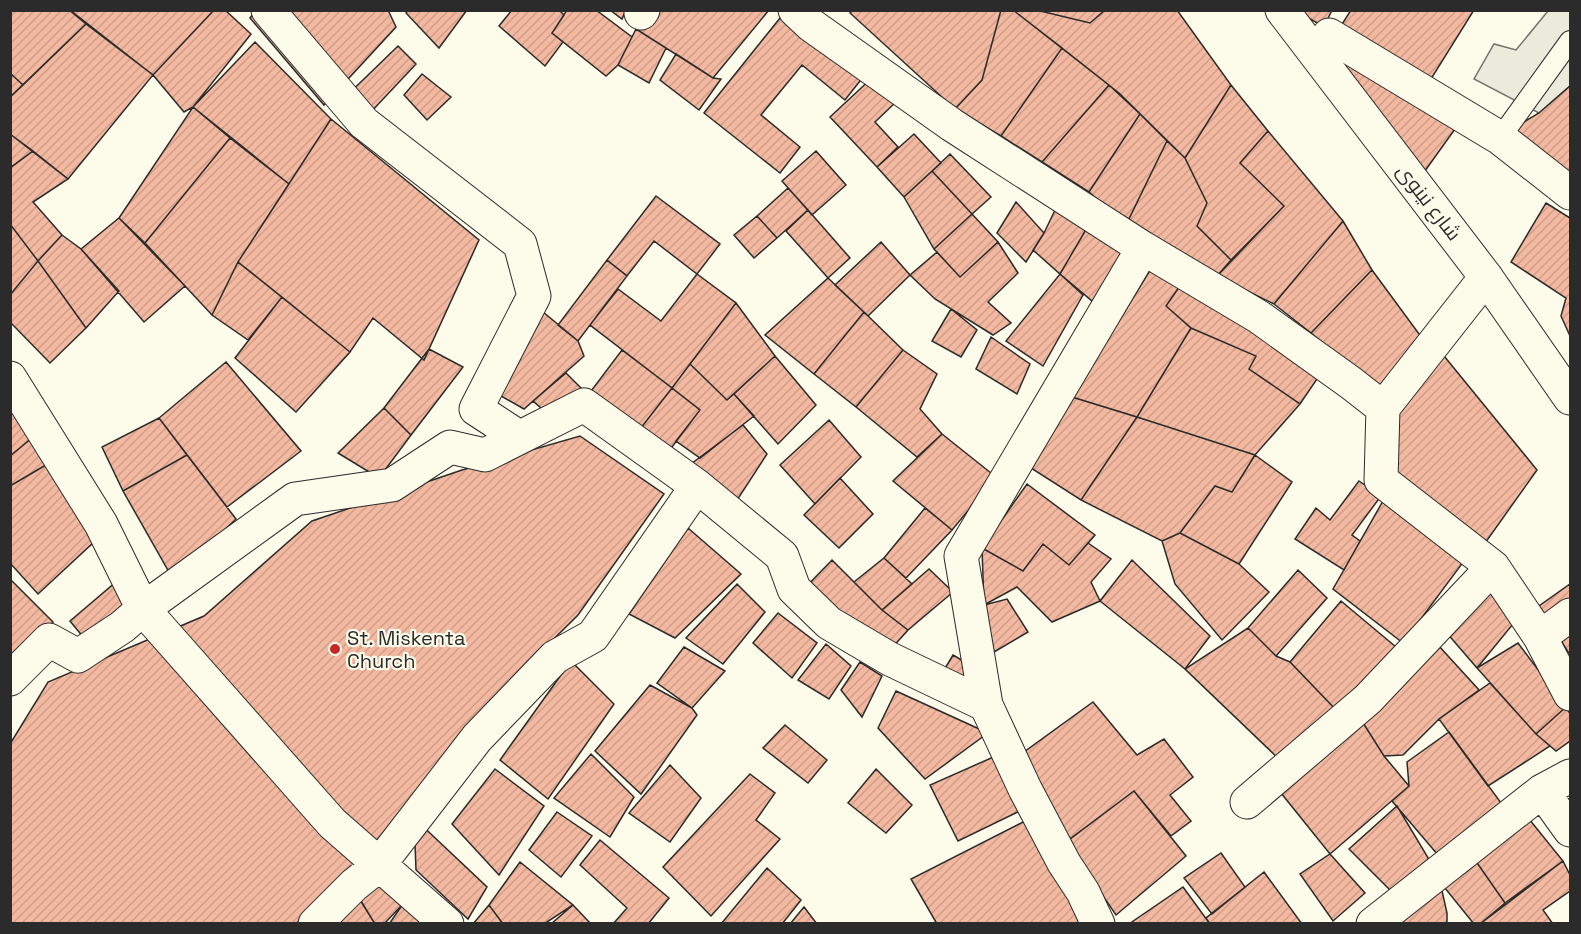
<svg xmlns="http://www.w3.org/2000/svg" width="1581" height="934" font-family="'Space Grotesk',Cairo,sans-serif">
  <defs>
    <pattern id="building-hatch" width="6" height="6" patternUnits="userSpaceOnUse" patternTransform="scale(1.5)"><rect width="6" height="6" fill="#f2b8a0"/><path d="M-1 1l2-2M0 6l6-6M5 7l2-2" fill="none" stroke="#d09e8a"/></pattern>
  </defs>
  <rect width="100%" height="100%" fill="#fdfbea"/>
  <path fill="#eceadb" stroke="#74746e" stroke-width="1.5" d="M 1548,11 L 1570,11 L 1570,86 L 1539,113 L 1474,79 L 1494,44 L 1516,50 Z"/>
  <path fill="url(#building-hatch)" stroke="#2b2b2b" stroke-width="1.5" d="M 10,10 L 69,10 L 86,24 L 23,85 L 10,73 Z
    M 70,10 L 214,10 L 153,75 Z
    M 214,10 L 225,10 L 251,34 L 193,107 L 184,112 L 153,75 Z
    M 256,10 L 388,10 L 396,27 L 324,105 L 250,18 Z
    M 408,10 L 467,10 L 439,48 L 406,13 Z
    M 512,10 L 559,10 L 564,15 L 552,33 L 563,42 L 545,66 L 499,26 Z
    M 567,10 L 596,10 L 632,37 L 618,65 L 606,76 L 552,33 Z
    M 610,10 L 626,10 L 622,19 Z
    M 649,10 L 769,10 L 713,78 L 636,29 Z
    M 852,10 L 1001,10 L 982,80 L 955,109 L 850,13 Z
    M 1001,10 L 1013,10 L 1062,48 L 1001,136 L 955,109 L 982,80 Z
    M 1013,10 L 1036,10 L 1090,23 L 1105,10 L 1177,10 L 1231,85 L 1185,158 L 1119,93 Z
    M 1036,10 L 1105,10 L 1090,23 Z
    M 1295,10 L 1332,10 L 1324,27 Z
    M 1351,10 L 1474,10 L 1426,87 L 1339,29 Z
    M 784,13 L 863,77 L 845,100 L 802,65 L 761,115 L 800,147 L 780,173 L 704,113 Z
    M 86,24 L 153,75 L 68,179 L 10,134 L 10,97 Z
    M 636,29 L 666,48 L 649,83 L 618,65 Z
    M 255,42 L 331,119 L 289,184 L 193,107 Z
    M 398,46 L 416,64 L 354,130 L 332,110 Z
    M 1321,47 L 1455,129 L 1407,196 Z
    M 1062,48 L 1109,85 L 1042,162 L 1001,136 Z
    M 676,54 L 713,78 L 721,79 L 699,110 L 660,80 Z
    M 10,73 L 23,85 L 10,97 Z
    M 422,74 L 451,97 L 427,120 L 404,95 Z
    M 874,76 L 897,101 L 875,122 L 898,147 L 877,167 L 830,117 Z
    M 1109,85 L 1140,114 L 1089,192 L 1042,162 Z
    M 1231,85 L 1268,131 L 1240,163 L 1284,206 L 1231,260 L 1197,226 L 1207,203 L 1185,158 Z
    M 1570,86 L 1570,172 L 1505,133 L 1539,113 Z
    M 193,107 L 230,138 L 145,243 L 119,218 Z
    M 1140,114 L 1167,141 L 1126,225 L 1089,192 Z
    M 331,119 L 479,240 L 424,360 L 373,318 L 350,352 L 238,262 Z
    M 1268,131 L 1343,221 L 1274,304 L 1217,276 L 1284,206 L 1240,163 Z
    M 10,134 L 33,151 L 10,168 Z
    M 914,134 L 941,163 L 904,197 L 877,167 Z
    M 230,138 L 289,184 L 238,262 L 212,315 L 145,243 Z
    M 1167,141 L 1185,158 L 1207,203 L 1197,226 L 1231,260 L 1217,276 L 1126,225 Z
    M 33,151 L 68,179 L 33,202 L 62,235 L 38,261 L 10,224 L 10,168 Z
    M 816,151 L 846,185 L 812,215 L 782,181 Z
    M 950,154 L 991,197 L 972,214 L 932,171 Z
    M 932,171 L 972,214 L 934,249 L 904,197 Z
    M 788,188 L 808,210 L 777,238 L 757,216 Z
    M 656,196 L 720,244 L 697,274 L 654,241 L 627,276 L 607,260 Z
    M 1016,202 L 1044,233 L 1026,262 L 997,233 Z
    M 1546,203 L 1570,218 L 1570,336 L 1561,316 L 1566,298 L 1511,262 Z
    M 1058,204 L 1091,221 L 1060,274 L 1033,250 L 1044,233 Z
    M 808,210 L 850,258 L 828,278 L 786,231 Z
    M 972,214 L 998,242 L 960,277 L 934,249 Z
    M 757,216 L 777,238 L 754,258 L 734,235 Z
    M 119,218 L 185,286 L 144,322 L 81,249 Z
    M 1091,221 L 1130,250 L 1098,306 L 1060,274 Z
    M 1343,221 L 1372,270 L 1311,333 L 1274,304 Z
    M 10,224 L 38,261 L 10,295 Z
    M 62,235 L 81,249 L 119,291 L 86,328 L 38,261 Z
    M 881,242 L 910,275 L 868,316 L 835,285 Z
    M 998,242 L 1018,273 L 988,302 L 1011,323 L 993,335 L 935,299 L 910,275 L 937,252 L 960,277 Z
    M 607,260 L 627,276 L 578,341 L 558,325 Z
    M 38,261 L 86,328 L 50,363 L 10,322 L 10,295 Z
    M 238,262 L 282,297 L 248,340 L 212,315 Z
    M 1152,267 L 1182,283 L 1166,306 L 1191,328 L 1137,417 L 1072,397 Z
    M 1372,270 L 1422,338 L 1382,392 L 1311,333 Z
    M 697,274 L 736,303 L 672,388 L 590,325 L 618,289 L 661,321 Z
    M 1060,274 L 1083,295 L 1043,366 L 1006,341 Z
    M 828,278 L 864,312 L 814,374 L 765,335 Z
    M 1182,283 L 1319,376 L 1300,404 L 1249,369 L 1256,356 L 1191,328 L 1166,306 Z
    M 282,297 L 350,352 L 296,412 L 235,358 Z
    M 736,303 L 775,356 L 727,400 L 690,364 Z
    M 537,307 L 578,341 L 584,356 L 524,409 L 494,392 Z
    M 951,309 L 977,330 L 961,357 L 932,341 Z
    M 864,312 L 903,350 L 856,407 L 814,374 Z
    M 1191,328 L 1256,356 L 1249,369 L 1300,404 L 1255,455 L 1137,417 Z
    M 991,337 L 1030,364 L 1017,394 L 976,369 Z
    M 429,349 L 463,367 L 411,435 L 384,408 Z
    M 622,350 L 672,388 L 637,433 L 588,395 Z
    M 903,350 L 937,374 L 920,409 L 942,434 L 917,457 L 856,407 Z
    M 1440,351 L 1537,470 L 1483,546 L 1390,475 L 1392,413 Z
    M 775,356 L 816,405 L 778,444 L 734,394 Z
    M 226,362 L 301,451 L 227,507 L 159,418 Z
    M 690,364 L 727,400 L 734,394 L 754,416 L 700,458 L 676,441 L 700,410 L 672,388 Z
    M 566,373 L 588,395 L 549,415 L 533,401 Z
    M 672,388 L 700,410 L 666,455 L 637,433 Z
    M 1072,397 L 1137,417 L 1081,500 L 1031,468 Z
    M 10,400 L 33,437 L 10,456 Z
    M 384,408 L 411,435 L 379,478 L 338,453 Z
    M 1137,417 L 1255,455 L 1232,492 L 1215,486 L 1180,533 L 1162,541 L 1081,500 Z
    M 159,418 L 187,455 L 123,491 L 102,447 Z
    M 829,420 L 861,457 L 815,504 L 780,465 Z
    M 743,425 L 767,454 L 732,508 L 683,470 Z
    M 942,434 L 996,477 L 952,530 L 893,481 Z
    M 580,436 L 664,494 L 578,615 L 473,719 L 409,809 L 296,924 L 10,924 L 10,744 L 48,682 L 204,616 L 312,521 L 462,470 Z
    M 33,437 L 51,462 L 10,486 L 10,456 Z
    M 187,455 L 236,519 L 173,579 L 123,491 Z
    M 1255,455 L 1292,482 L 1239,564 L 1180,533 L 1215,486 L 1232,492 Z
    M 51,462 L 95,541 L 38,594 L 10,563 L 10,486 Z
    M 840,478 L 873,514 L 839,548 L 804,515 Z
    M 1359,481 L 1381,496 L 1352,535 L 1360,541 L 1344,570 L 1295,539 L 1316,508 L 1330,520 Z
    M 1027,484 L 1095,535 L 1069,565 L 1043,544 L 1023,571 L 982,548 Z
    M 1383,501 L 1464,561 L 1403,643 L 1333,589 Z
    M 925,508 L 952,530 L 906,578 L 884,558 Z
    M 688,528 L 741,574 L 675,638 L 629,614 Z
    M 1180,533 L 1239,564 L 1269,592 L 1222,640 L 1175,584 L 1162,541 Z
    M 1088,543 L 1111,559 L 1091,582 L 1100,601 L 1052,622 L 1017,587 L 984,605 L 982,548 L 1023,571 L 1043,544 L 1069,565 Z
    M 884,558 L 912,584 L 882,610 L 854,582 Z
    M 832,560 L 882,610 L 908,630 L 890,650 L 803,590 Z
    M 1132,560 L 1210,636 L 1185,669 L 1100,601 Z
    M 929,569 L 953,592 L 908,630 L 882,610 Z
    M 1298,570 L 1327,598 L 1276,656 L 1248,628 Z
    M 10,579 L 53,622 L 17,660 L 10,654 Z
    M 116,582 L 131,607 L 84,638 L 70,621 Z
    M 737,584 L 765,612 L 723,664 L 686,638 Z
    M 1490,584 L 1513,624 L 1477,668 L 1446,632 Z
    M 1570,584 L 1570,655 L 1539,606 Z
    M 1007,599 L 1028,632 L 994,652 L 984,605 Z
    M 1341,601 L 1396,647 L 1338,712 L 1290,662 Z
    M 778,613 L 817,643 L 792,678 L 753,643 Z
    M 1248,628 L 1276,656 L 1290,662 L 1338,712 L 1281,761 L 1185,669 Z
    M 1518,643 L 1566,707 L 1536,734 L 1477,668 Z
    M 826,644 L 851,666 L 829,699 L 798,680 Z
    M 1438,645 L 1479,690 L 1439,719 L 1403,755 L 1384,756 L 1360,718 Z
    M 684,647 L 725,671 L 692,708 L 657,683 Z
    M 953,655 L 980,671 L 968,688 L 941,675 Z
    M 571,661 L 614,704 L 548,799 L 500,760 Z
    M 860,662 L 882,676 L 862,717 L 841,690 Z
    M 1490,683 L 1536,734 L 1550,746 L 1488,786 L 1439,719 Z
    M 650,685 L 692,708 L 697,715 L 641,794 L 595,751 Z
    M 896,691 L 988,733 L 925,779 L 878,728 Z
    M 1093,702 L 1137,755 L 1164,739 L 1193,777 L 1170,795 L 1191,821 L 1171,836 L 1134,791 L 1066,842 L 1024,752 Z
    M 1566,707 L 1570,714 L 1570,741 L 1556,751 L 1536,734 Z
    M 1360,718 L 1384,756 L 1409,786 L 1330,854 L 1277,788 Z
    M 785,725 L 827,760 L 808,783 L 763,748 Z
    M 1449,732 L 1504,807 L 1438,855 L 1392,801 L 1409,786 L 1407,762 Z
    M 591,754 L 634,797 L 610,837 L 554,798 Z
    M 998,755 L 1024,809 L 958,841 L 930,785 Z
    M 670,765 L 701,798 L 670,842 L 629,813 Z
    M 495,769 L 544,806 L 499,875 L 452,824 Z
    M 876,769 L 912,805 L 886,833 L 848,803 Z
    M 750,774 L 775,793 L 756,820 L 780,839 L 711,916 L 663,867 Z
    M 1134,791 L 1186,856 L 1116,915 L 1066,842 Z
    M 1397,806 L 1430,861 L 1393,893 L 1349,849 Z
    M 557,812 L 592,836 L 561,877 L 529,850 Z
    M 1525,814 L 1563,861 L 1505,903 L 1473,857 Z
    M 414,818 L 487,887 L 468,919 L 416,870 Z
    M 1027,820 L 1084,923 L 937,924 L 911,879 Z
    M 600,840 L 669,898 L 648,924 L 613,924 L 627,908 L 580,865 Z
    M 1221,853 L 1245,887 L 1212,914 L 1184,878 Z
    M 1330,854 L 1365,893 L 1333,921 L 1300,874 Z
    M 1473,857 L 1505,903 L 1480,924 L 1474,924 L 1440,882 Z
    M 1563,861 L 1570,875 L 1570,891 L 1543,910 L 1553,924 L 1480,924 Z
    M 520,862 L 573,905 L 544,924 L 503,924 L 489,905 Z
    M 767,868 L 801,900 L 782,924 L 721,924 Z
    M 1264,872 L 1302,924 L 1210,924 L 1206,918 Z
    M 377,875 L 403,904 L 384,924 L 375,924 L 352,887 Z
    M 1440,882 L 1447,913 L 1447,924 L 1401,924 L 1395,916 Z
    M 1183,887 L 1210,924 L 1129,924 Z
    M 358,896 L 375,924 L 331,924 Z
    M 403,904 L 430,924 L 389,924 Z
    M 489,905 L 503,924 L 473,924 Z
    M 573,905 L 591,924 L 551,924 Z
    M 804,907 L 817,924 L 790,924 Z"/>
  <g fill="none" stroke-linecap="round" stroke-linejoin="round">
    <g stroke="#2b2b2b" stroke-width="22">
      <path id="service" d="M 1500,138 L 1570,41"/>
    </g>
    <g stroke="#2b2b2b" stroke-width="35">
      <path id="minor" d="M 268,10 L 364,123 L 520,244 L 534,296 L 476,409 L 519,437
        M 795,10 L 811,25 L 952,125 L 1143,248 L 1259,317 L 1351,383 L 1383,408 L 1486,277
        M 641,13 L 643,10
        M 1329,35 L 1500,138 L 1570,193
        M 10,378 L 101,524 L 143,609 L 332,823 L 447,924
        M 1383,408 L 1381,480 L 1493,567
        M 697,486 L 782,556 L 794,589 L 829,623 L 890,659 L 986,705 L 961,556 L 1143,248
        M 1570,615 L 1540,637 L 1570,694
        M 10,679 L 49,640 L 78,656 L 122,627 L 143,609 L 295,499 L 392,485 L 450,447 L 485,455 L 584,405 L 697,486 L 593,636 L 555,657 L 477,738 L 379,865 L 354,885 L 315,924
        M 986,705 L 1025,789 L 1064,863 L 1083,892 L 1098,924
        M 1542,791 L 1570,830
        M 1247,802 L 1368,699 L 1493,567 L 1540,637
        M 1373,924 L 1542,791 L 1570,776"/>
    </g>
    <g stroke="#2b2b2b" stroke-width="35">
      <path id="secondary" d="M 1282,10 L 1486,277 L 1570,398"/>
    </g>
    <use href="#service" stroke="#fdfbea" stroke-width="20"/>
    <use href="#minor" stroke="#fdfbea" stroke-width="33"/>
    <use href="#secondary" stroke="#fdfbea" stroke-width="33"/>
  </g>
  <circle fill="#c62828" stroke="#fdfbea" stroke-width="2" cx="335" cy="649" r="6"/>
  <g text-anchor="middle" stroke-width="4.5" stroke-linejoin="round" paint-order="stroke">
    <g font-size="20" fill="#2b2b2b" stroke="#fdfbea">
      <text transform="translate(1429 202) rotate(52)" y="7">شارع نينوى</text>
    </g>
    <g font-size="20" fill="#2b2b2b" stroke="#fdfbea" text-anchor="start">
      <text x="347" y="645">St. Miskenta<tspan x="347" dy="23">Church</tspan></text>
    </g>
  </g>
  <rect width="1581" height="934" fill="none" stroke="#2b2b2b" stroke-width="24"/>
</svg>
